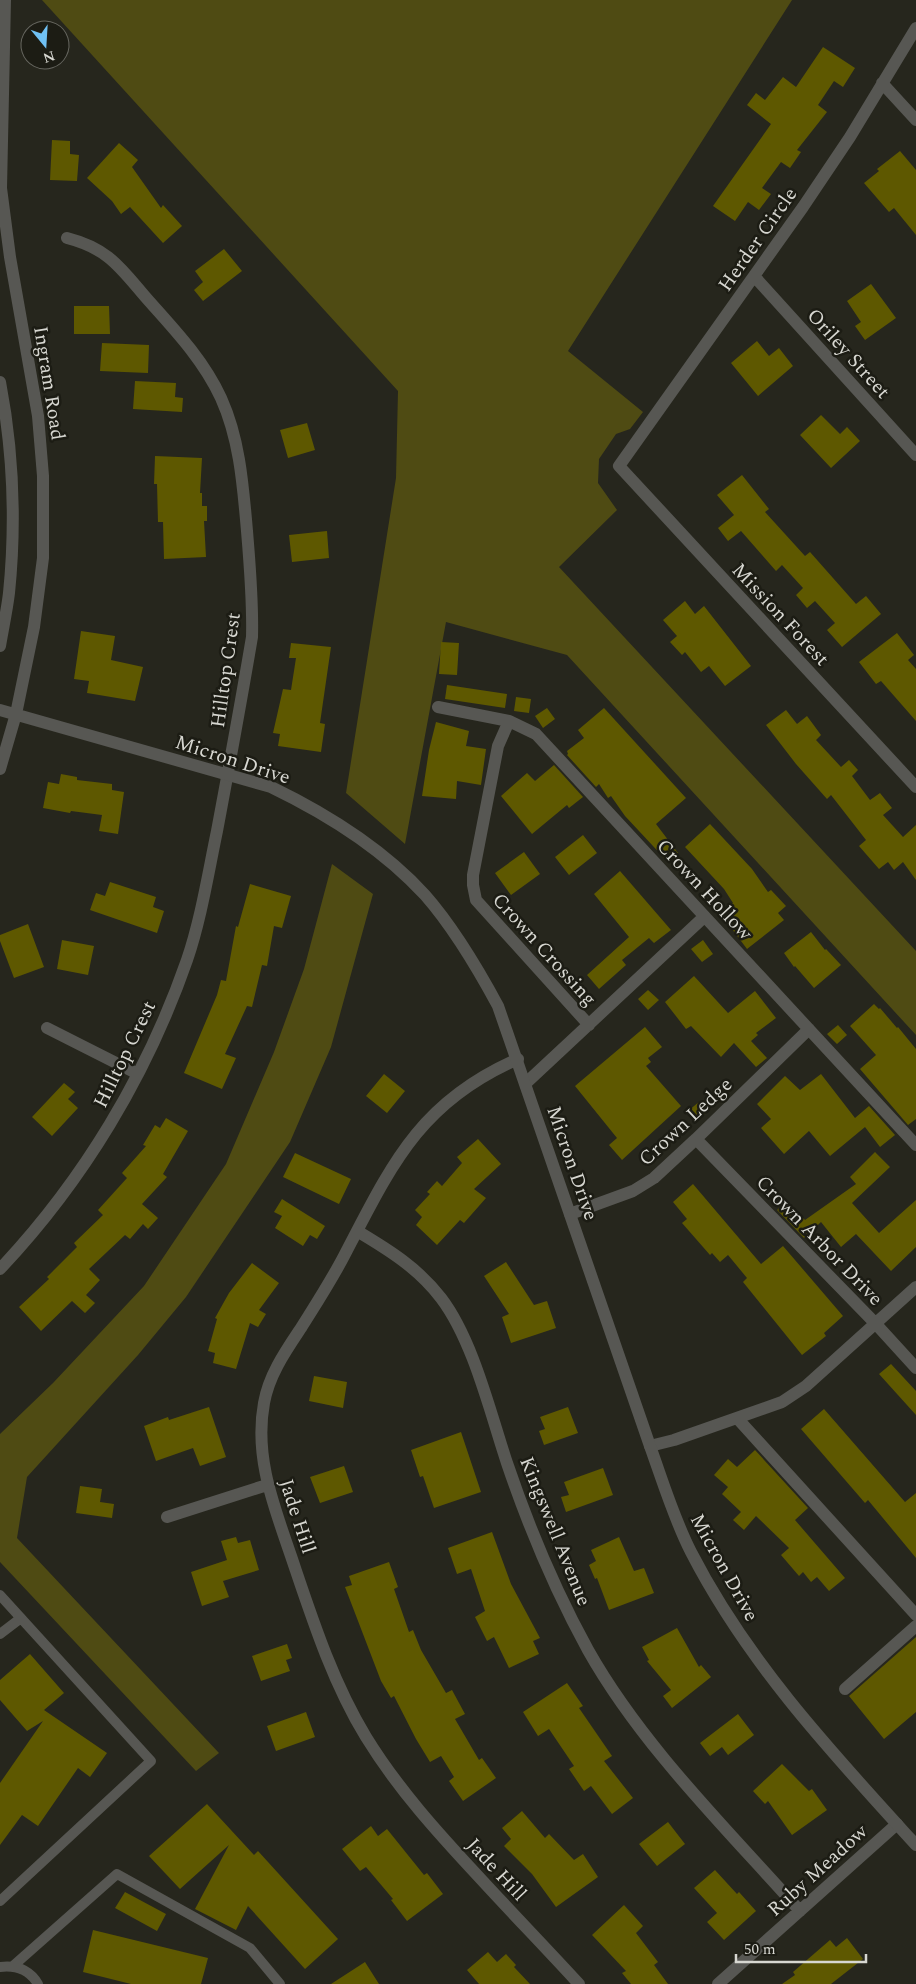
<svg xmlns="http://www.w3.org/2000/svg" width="916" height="1984" font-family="Spectral,serif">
  <rect width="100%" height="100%" fill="#26261d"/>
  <path fill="#4f4b13" d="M 42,0 L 792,0 L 568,351 L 643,412 L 630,429 L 616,434 L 599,459 L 598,483 L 617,510 L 559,567 L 916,951 L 916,1035 L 567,655 L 446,622 L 405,844 L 346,793 L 396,478 L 398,391 Z
    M 332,864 L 373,894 L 331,1047 L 290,1142 L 186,1297 L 138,1355 L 27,1477 L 17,1538 L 219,1753 L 196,1771 L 0,1562 L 0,1434 L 53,1383 L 144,1286 L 226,1164 L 274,1052 L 304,969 Z"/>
  <path fill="#5e5800" d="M 823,47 L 855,68 L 843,87 L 834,81 L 818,105 L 827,112 L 797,150 L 801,152 L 790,168 L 781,162 L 762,188 L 771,194 L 759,210 L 748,202 L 735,221 L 713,206 L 771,124 L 747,105 L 756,93 L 765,100 L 783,77 L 796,87 Z
    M 52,140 L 70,141 L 70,154 L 79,155 L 77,181 L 50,180 Z
    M 119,143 L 138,160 L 132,167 L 161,208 L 163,205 L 182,226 L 163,243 L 130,207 L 121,214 L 112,201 L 87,178 Z
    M 900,151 L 916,170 L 916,235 L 894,208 L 889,212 L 864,183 L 879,171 L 877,169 Z
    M 224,249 L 242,271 L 203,301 L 194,290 L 203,282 L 195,271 Z
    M 871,284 L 896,318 L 865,340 L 855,326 L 861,322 L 847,301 Z
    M 74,306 L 109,306 L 110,334 L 74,334 Z
    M 757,341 L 769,356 L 779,348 L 793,366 L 758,396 L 731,363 Z
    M 102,343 L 149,345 L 148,373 L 100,371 Z
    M 135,381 L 176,383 L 175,397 L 183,398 L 182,412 L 133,409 Z
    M 821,415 L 840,434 L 847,427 L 860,441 L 831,468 L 800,435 Z
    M 307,423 L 315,450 L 288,458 L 280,430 Z
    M 155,456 L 202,458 L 200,493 L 202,493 L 202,506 L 207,506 L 207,521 L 204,521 L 206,557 L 164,559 L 163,522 L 158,522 L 157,484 L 154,484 Z
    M 742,475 L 769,509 L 765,512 L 805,556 L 810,552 L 856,604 L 866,596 L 881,614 L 842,647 L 827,630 L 835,623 L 815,601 L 807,608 L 796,595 L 803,588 L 782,565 L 776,571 L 741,531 L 728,541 L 718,528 L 734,515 L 717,495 Z
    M 327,531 L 329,558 L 292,562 L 289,535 Z
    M 685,601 L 695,614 L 704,606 L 751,666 L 725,686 L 709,666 L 701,672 L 685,652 L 682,655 L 670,642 L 677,636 L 663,620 Z
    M 81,631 L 115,636 L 111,660 L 143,667 L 135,701 L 87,693 L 89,681 L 74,679 Z
    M 897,633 L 914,655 L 908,660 L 916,669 L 916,721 L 881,681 L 876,684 L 859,662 Z
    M 441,642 L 459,643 L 457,675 L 439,674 Z
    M 291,643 L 331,647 L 320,723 L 325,724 L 321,752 L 278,746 L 280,734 L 273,733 L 283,689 L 291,690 L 296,658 L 289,658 Z
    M 447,685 L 507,694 L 505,708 L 445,699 Z
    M 516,697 L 531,699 L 529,713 L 514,711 Z
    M 547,708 L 555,719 L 543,728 L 535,716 Z
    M 604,708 L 686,798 L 656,824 L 678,853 L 667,861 L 625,816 L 611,796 L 608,798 L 599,784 L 596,787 L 567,755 L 568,754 L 567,751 L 584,738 L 578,730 Z
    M 786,710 L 797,724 L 807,716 L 821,735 L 816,740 L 841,767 L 849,760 L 858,770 L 852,776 L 870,800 L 880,793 L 892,808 L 883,815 L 903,837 L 916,825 L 916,880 L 903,862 L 894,870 L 888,862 L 879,869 L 859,846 L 866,840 L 831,795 L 827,799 L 796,764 L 766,725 Z
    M 436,722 L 469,731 L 466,746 L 486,749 L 481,785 L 457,781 L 456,799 L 422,796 L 429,750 Z
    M 554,765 L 583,797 L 569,808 L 567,805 L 532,834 L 501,796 L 527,773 L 535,781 Z
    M 61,774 L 77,777 L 77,780 L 112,784 L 112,790 L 124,792 L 118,834 L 99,831 L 102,815 L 71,811 L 70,813 L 43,808 L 48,782 L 59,784 Z
    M 710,824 L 752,869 L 768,892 L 771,890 L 786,906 L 778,913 L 784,920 L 747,949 L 729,925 L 719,915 L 733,903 L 724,889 L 685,847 Z
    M 583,835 L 597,853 L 569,875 L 555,857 Z
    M 524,852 L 540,874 L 511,895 L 495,873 Z
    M 620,871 L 671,930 L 654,943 L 649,938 L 622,960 L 626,965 L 599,989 L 587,975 L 629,937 L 594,894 Z
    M 110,882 L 156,897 L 153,907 L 164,911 L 157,933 L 90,910 L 96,893 L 105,896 Z
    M 250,884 L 291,896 L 282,928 L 274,926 L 267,966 L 262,965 L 252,1007 L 247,1006 L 225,1054 L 236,1058 L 222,1089 L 184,1073 L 217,995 L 221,980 L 226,981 L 236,926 L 238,927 Z
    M 28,924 L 44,967 L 14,978 L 0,941 L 0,935 Z
    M 811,932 L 825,950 L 826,949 L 841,965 L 814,988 L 795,966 L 794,967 L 784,953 Z
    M 62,940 L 94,946 L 88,975 L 57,969 Z
    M 703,940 L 713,954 L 702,962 L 691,949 Z
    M 694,976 L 728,1013 L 755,991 L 776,1018 L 756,1033 L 758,1035 L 751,1041 L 767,1058 L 756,1067 L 734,1043 L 721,1057 L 691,1026 L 686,1029 L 665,1002 Z
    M 648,990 L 659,1000 L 648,1010 L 638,999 Z
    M 874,1004 L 879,1009 L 880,1008 L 897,1028 L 898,1027 L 916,1049 L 916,1119 L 908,1125 L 860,1069 L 876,1055 L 850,1026 Z
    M 838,1025 L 847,1035 L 837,1044 L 827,1034 Z
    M 645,1027 L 662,1047 L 648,1058 L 651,1062 L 646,1066 L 681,1106 L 622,1160 L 609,1145 L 617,1138 L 575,1086 Z
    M 384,1074 L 405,1091 L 387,1113 L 366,1096 Z
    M 821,1074 L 855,1118 L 869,1106 L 895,1135 L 880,1147 L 865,1127 L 830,1156 L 809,1131 L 784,1154 L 761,1128 L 771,1119 L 757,1104 L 785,1076 L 800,1090 Z
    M 64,1083 L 75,1092 L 68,1099 L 78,1108 L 52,1136 L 32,1117 Z
    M 700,1101 L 708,1111 L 697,1121 L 688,1111 Z
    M 166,1118 L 188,1131 L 163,1174 L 167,1177 L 142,1204 L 158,1218 L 148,1229 L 143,1224 L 130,1239 L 125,1235 L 89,1269 L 100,1280 L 86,1295 L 95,1303 L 85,1313 L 72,1301 L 41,1331 L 19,1307 L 49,1279 L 47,1277 L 77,1247 L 74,1243 L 103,1215 L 98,1210 L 127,1178 L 122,1173 L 146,1146 L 143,1145 L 155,1125 L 160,1128 Z
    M 478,1139 L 501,1164 L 474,1189 L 486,1198 L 464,1223 L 460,1220 L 437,1245 L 416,1225 L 422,1217 L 415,1210 L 430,1194 L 427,1192 L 437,1181 L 442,1186 L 462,1163 L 457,1157 Z
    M 875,1152 L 890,1167 L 852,1203 L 879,1233 L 916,1200 L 916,1247 L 891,1271 L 856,1234 L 841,1247 L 821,1222 L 804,1238 L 777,1210 L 787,1201 L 805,1220 L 856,1184 L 850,1177 Z
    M 295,1153 L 351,1179 L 339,1204 L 283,1177 Z
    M 693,1184 L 761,1264 L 783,1246 L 843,1316 L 824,1333 L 826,1336 L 802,1355 L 743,1282 L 747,1278 L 728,1255 L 720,1262 L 712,1253 L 710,1255 L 682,1223 L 687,1219 L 673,1202 Z
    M 282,1199 L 325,1226 L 317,1239 L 310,1235 L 303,1246 L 275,1228 L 282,1216 L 274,1212 Z
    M 506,1262 L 534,1305 L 547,1301 L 556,1328 L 511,1343 L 502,1317 L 509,1314 L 484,1276 Z
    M 252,1263 L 279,1283 L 259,1310 L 266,1314 L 258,1327 L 250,1323 L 236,1369 L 213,1363 L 215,1353 L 208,1351 L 217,1319 L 215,1318 L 229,1293 Z
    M 891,1364 L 916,1391 L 916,1415 L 879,1374 Z
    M 314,1376 L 347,1382 L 343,1408 L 309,1401 Z
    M 209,1407 L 226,1457 L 200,1466 L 193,1448 L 156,1461 L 144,1426 L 168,1417 L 169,1420 Z
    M 568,1407 L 578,1433 L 544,1445 L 539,1431 L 545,1429 L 540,1417 Z
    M 824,1409 L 905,1502 L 916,1493 L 916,1558 L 868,1500 L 865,1503 L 801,1429 Z
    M 461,1432 L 481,1492 L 434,1508 L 423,1476 L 420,1477 L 411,1450 Z
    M 755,1450 L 808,1508 L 795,1520 L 845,1578 L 829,1591 L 817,1577 L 811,1582 L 803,1572 L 799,1576 L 781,1555 L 789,1548 L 756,1516 L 744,1530 L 733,1520 L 741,1512 L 722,1494 L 728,1487 L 714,1475 L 728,1459 L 737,1467 Z
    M 344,1466 L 353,1492 L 320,1503 L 310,1477 Z
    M 603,1468 L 613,1495 L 566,1512 L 561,1497 L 569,1495 L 564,1482 Z
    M 80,1486 L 102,1489 L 100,1502 L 114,1504 L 112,1518 L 76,1513 Z
    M 492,1532 L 511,1584 L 540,1638 L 533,1641 L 539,1654 L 509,1668 L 494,1637 L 487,1641 L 475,1617 L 485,1611 L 471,1569 L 457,1574 L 448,1548 Z
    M 236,1537 L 238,1543 L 250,1540 L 259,1570 L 223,1581 L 229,1597 L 202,1606 L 191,1572 L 227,1560 L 221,1541 Z
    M 619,1537 L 634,1571 L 644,1568 L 654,1593 L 609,1610 L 597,1578 L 595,1579 L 589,1565 L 596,1561 L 591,1550 Z
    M 389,1562 L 398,1587 L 394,1589 L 409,1632 L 413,1630 L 421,1650 L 446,1693 L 452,1690 L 465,1714 L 455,1719 L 479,1760 L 482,1758 L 496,1778 L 463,1801 L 449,1781 L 454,1777 L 441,1756 L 430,1762 L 416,1739 L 394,1696 L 391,1698 L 381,1681 L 345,1587 L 352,1585 L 349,1576 Z
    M 677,1628 L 699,1667 L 701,1665 L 711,1677 L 672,1708 L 663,1696 L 671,1690 L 647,1661 L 649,1660 L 642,1647 Z
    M 916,1637 L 916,1712 L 884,1739 L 849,1696 Z
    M 287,1644 L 292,1658 L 286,1660 L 290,1671 L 261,1681 L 252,1656 Z
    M 30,1654 L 64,1693 L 44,1710 L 107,1753 L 90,1777 L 78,1768 L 38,1826 L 22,1815 L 0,1845 L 0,1783 L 43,1721 L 27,1731 L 0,1700 L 0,1680 Z
    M 567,1683 L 583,1706 L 579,1708 L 612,1756 L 604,1761 L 633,1798 L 612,1814 L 591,1786 L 584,1791 L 569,1769 L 574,1766 L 549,1729 L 538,1736 L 523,1712 Z
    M 306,1712 L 315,1737 L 276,1751 L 267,1726 Z
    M 738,1714 L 754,1735 L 728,1755 L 722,1747 L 710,1756 L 700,1743 Z
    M 782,1764 L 809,1791 L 812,1789 L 827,1810 L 792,1835 L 768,1801 L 765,1804 L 753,1791 Z
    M 207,1804 L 254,1855 L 258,1851 L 338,1939 L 305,1969 L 248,1906 L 236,1930 L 195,1909 L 229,1845 L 180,1889 L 149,1856 Z
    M 522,1811 L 545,1838 L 549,1834 L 574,1860 L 583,1854 L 598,1877 L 556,1907 L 532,1874 L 504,1846 L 511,1839 L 502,1828 Z
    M 668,1822 L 685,1844 L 657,1866 L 639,1844 Z
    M 371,1826 L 378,1836 L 387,1829 L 424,1875 L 427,1873 L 443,1894 L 407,1921 L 391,1900 L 393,1899 L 366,1867 L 360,1871 L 342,1849 Z
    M 715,1870 L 737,1894 L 739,1892 L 756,1911 L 724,1940 L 707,1922 L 717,1913 L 694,1888 Z
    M 125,1892 L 166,1914 L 157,1931 L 115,1908 Z
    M 624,1905 L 643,1926 L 636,1933 L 658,1962 L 654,1965 L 668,1984 L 631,1984 L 622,1973 L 626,1971 L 592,1935 Z
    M 93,1930 L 208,1958 L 201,1984 L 131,1984 L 83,1972 Z
    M 847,1938 L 863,1959 L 831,1984 L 782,1984 L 795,1975 L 793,1972 L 830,1940 L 836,1947 Z
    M 488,1952 L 497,1962 L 506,1954 L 516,1965 L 514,1967 L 530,1984 L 479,1984 L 467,1970 Z
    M 365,1962 L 379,1984 L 331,1984 Z"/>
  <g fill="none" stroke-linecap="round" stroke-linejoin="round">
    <path stroke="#575753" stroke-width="10" d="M 0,1595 L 151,1761 L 0,1901
      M 0,1634 L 21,1618
      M 13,1966 L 117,1874 L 250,1948 L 280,1984
      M 0,1967 C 16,1965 29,1969 38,1984"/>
    <path stroke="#575753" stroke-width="12" d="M 916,28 L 850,137 L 803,207 L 619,466 L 916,787
      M 882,83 L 916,120
      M 754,276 L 916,455
      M 438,707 L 509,721 L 536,734 L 916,1145
      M 509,721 L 498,746 L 473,875 L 473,885 L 476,900 L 589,1025
      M 47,1028 L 138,1074
      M 518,1059 C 419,1102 391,1166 344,1256 C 331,1281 316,1304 301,1328 C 285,1352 269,1375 264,1403 C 254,1457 274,1506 291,1556 C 312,1618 332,1681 366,1737 C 398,1789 438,1833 479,1877 C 512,1913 546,1948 579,1984
      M 526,1083 L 704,917
      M 696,1139 L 875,1323 L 916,1368
      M 570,1214 L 633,1191 L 654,1178 L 696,1139 L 809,1029
      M 357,1231 C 389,1250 418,1268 441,1298 C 473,1340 490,1412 507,1463 C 529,1528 555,1590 588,1650 C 642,1746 727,1829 800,1911
      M 0,1269 C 83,1181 147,1075 187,960 C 201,919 208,874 217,831 C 229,767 241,702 252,637 C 253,602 250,567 247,531 C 243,486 240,440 221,398 C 204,361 176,331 149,301 C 121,269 110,249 67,238
      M 737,1418 L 916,1615
      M 650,1446 L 674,1440 L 782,1402 L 806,1386 L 916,1287
      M 167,1517 L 267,1485
      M 845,1689 L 916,1626
      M 718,1984 L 897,1824"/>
    <path stroke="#575753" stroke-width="12" d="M 0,382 C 13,450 16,523 9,593 C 7,610 3,628 0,646
      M 0,710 L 271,787 C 327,814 382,848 425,895 C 454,928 477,967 498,1006 L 650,1446 C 663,1482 674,1519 691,1552 C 748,1663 833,1754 916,1845
      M 0,769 L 16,714 L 34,627 L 43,558 L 43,476 L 38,416 L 10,257 L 1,188 L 5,0"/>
  </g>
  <g text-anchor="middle" stroke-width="5" stroke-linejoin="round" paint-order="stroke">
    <g font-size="20" fill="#d7d7d1" stroke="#1c1c14">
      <text transform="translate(757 239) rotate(-55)" y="7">Herder Circle</text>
      <text transform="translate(849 353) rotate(48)" y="7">Oriley Street</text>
      <text transform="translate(50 383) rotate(81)" y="7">Ingram Road</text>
      <text transform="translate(781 614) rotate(47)" y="7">Mission Forest</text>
      <text transform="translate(225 670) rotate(-82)" y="7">Hilltop Crest</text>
      <text transform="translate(233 759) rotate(18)" y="7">Micron Drive</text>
      <text transform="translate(705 889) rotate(47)" y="7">Crown Hollow</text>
      <text transform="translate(545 949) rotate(48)" y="7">Crown Crossing</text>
      <text transform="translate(124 1054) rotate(-64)" y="7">Hilltop Crest</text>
      <text transform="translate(685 1121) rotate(-43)" y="7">Crown Ledge</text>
      <text transform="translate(573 1163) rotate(71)" y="7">Micron Drive</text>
      <text transform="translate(820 1240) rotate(46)" y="7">Crown Arbor Drive</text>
      <text transform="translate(298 1516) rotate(72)" y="7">Jade Hill</text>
      <text transform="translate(556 1531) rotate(68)" y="7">Kingswell Avenue</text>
      <text transform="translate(725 1567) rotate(61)" y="7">Micron Drive</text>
      <text transform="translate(497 1869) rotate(47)" y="7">Jade Hill</text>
      <text transform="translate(817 1870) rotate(-42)" y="7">Ruby Meadow</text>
    </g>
  </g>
  <g transform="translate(45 45) rotate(162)"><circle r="24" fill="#1c1c14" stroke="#676760"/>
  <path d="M0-4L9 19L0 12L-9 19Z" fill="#70c1f4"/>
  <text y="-8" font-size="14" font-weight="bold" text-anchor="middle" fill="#d7d7d1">N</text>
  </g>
  <path d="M736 1954v8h130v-8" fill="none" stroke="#d7d7d1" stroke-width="2.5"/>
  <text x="744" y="1954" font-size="15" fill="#d7d7d1" stroke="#1c1c14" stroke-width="4" paint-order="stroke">50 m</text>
</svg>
